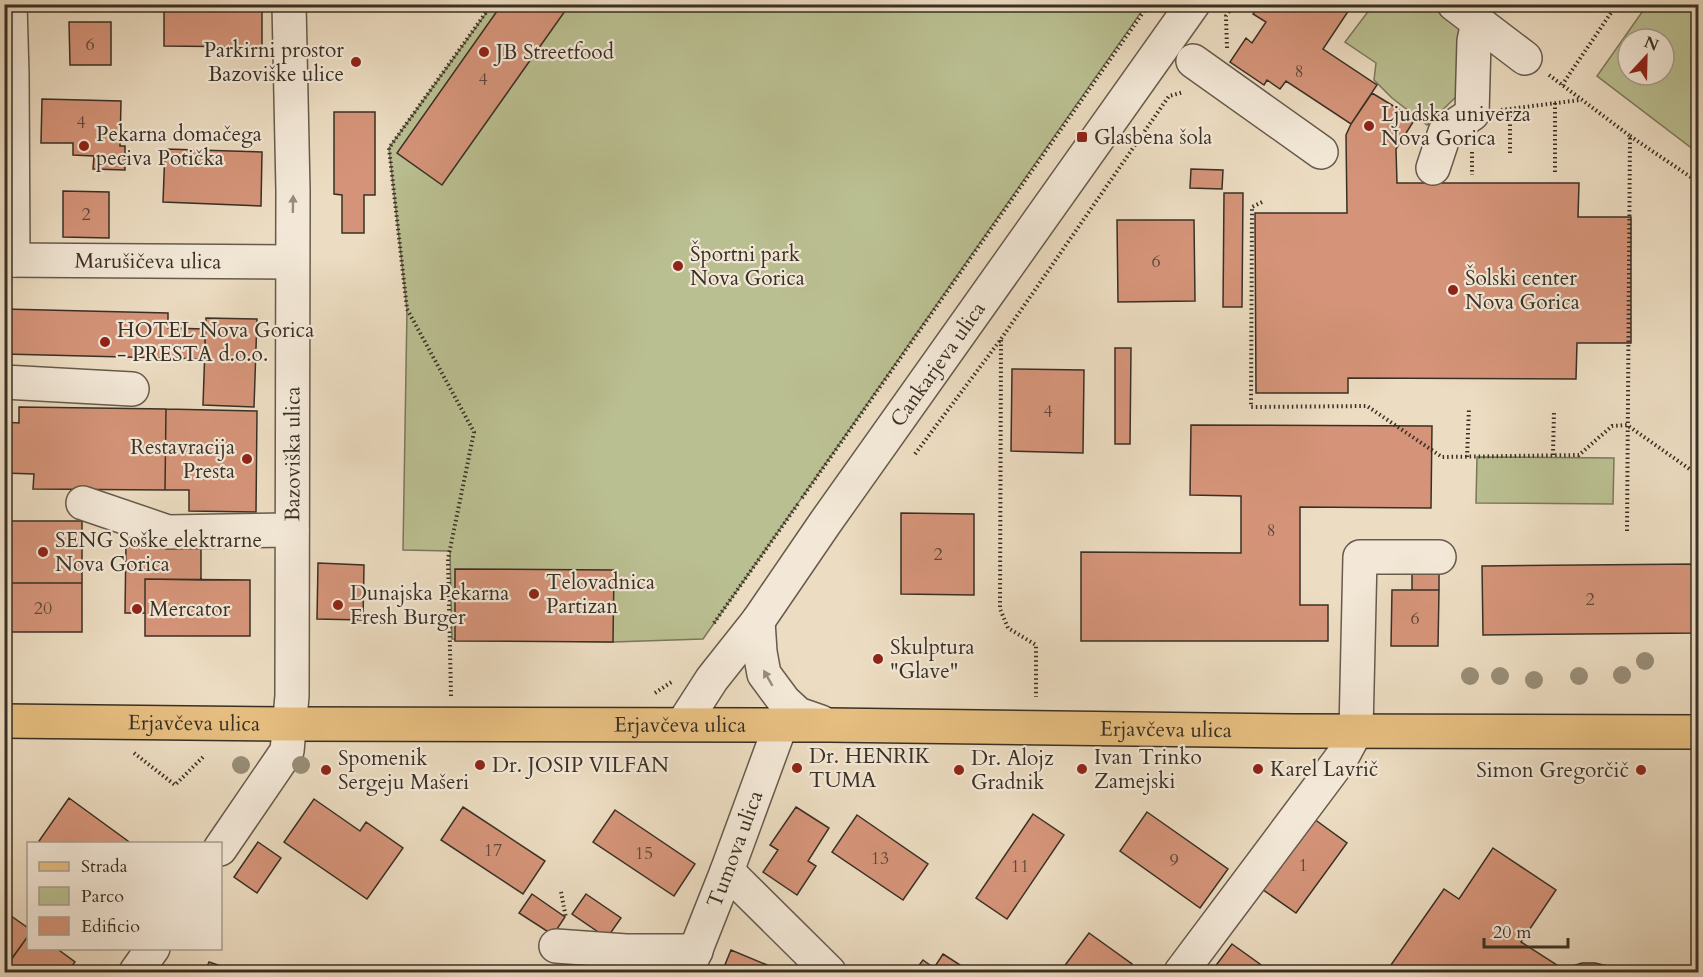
<svg xmlns="http://www.w3.org/2000/svg" width="1703" height="977" font-family="Cardo,serif">
  <rect width="100%" height="100%" fill="#ecdcc1"/>
  <filter id="stains"><feTurbulence type="fractalNoise" baseFrequency=".00333" numOctaves="4"/><feColorMatrix values="0 0 0 0 .2 0 0 0 0 .09 0 0 0 0 .02 0 0 0 .5 -.17"/></filter>
  <radialGradient id="worn" r=".72"><stop offset=".6" stop-color="#630" stop-opacity="0"/><stop offset="1" stop-color="#630" stop-opacity=".3"/></radialGradient>
  <path fill="#babf91" stroke="#7a785b" stroke-width="1.5" fill-rule="evenodd" d="M 492,5 L 1146,5 L 703,639 L 613,642 L 452,639 L 450,551 L 403,550 L 407,309 L 389,148 Z
    M 1373,5 L 1430,5 L 1459,24 L 1460,93 L 1427,125 L 1392,98 L 1374,80 L 1376,63 L 1345,42 Z
    M 1647,5 L 1698,5 L 1698,153 L 1597,76 ZM 1628,39 L 1664,39 L 1664,75 L 1628,75 Z
    M 1477,457 L 1614,458 L 1613,504 L 1476,503 Z"/>
  <path fill="#d59479" stroke="#393025" stroke-width="1.5" d="M 164,4 L 262,4 L 262,47 L 164,46 Z
    M 502,4 L 570,4 L 442,185 L 397,153 Z
    M 1260,4 L 1353,4 L 1323,49 L 1377,85 L 1351,124 L 1286,81 L 1280,89 L 1267,80 L 1264,85 L 1230,62 L 1246,38 L 1252,43 L 1266,22 L 1253,14 Z
    M 69,22 L 111,22 L 111,65 L 70,65 Z
    M 1372,93 L 1415,119 L 1396,149 L 1397,183 L 1579,183 L 1578,217 L 1631,217 L 1631,343 L 1577,343 L 1576,379 L 1348,378 L 1348,393 L 1256,393 L 1255,213 L 1347,213 L 1346,135 L 1351,124 Z
    M 42,99 L 121,101 L 120,146 L 125,146 L 125,170 L 93,169 L 94,156 L 73,155 L 73,143 L 41,143 Z
    M 334,112 L 375,112 L 375,195 L 364,195 L 364,233 L 342,233 L 342,195 L 334,194 Z
    M 165,149 L 262,152 L 261,206 L 163,202 Z
    M 1191,169 L 1223,170 L 1222,189 L 1190,188 Z
    M 63,191 L 109,192 L 109,238 L 63,237 Z
    M 1224,193 L 1243,193 L 1242,307 L 1223,307 Z
    M 1117,220 L 1194,220 L 1195,301 L 1118,302 Z
    M 4,309 L 168,313 L 168,328 L 205,329 L 205,359 L 4,354 Z
    M 206,318 L 257,319 L 254,407 L 203,405 Z
    M 1115,348 L 1131,348 L 1130,444 L 1115,444 Z
    M 1012,369 L 1084,370 L 1083,453 L 1011,451 Z
    M 19,407 L 166,409 L 165,490 L 33,489 L 34,474 L 4,473 L 4,422 L 19,423 Z
    M 166,409 L 257,411 L 256,512 L 189,511 L 189,490 L 165,490 Z
    M 1191,425 L 1432,426 L 1431,508 L 1300,507 L 1300,605 L 1328,605 L 1328,641 L 1081,641 L 1081,552 L 1241,553 L 1241,496 L 1190,495 Z
    M 901,513 L 974,514 L 974,595 L 901,594 Z
    M 4,521 L 82,521 L 82,632 L 4,632 Z
    M 126,541 L 201,542 L 201,580 L 145,579 L 145,613 L 125,613 Z
    M 318,563 L 364,565 L 363,620 L 317,619 Z
    M 1698,564 L 1698,633 L 1483,635 L 1482,566 Z
    M 455,569 L 614,570 L 613,642 L 455,641 Z
    M 1412,570 L 1439,570 L 1439,590 L 1412,590 Z
    M 145,579 L 250,580 L 250,636 L 145,636 Z
    M 4,583 L 82,583 L 82,632 L 4,632 Z
    M 1392,590 L 1439,590 L 1438,646 L 1391,646 Z
    M 1694,650 L 1698,650 L 1698,692 L 1694,692 Z
    M 69,798 L 132,844 L 43,844 L 39,841 Z
    M 314,799 L 360,831 L 366,822 L 403,848 L 367,899 L 284,842 Z
    M 463,807 L 545,861 L 523,894 L 441,840 Z
    M 796,807 L 829,828 L 808,861 L 816,866 L 797,895 L 763,872 L 778,850 L 770,845 Z
    M 615,810 L 695,864 L 674,896 L 593,842 Z
    M 1147,812 L 1228,869 L 1200,908 L 1120,851 Z
    M 1033,814 L 1064,835 L 1007,919 L 976,898 Z
    M 857,815 L 928,864 L 903,900 L 832,852 Z
    M 1310,816 L 1347,843 L 1296,913 L 1259,887 Z
    M 258,842 L 281,858 L 257,893 L 234,877 Z
    M 1493,848 L 1556,890 L 1521,942 L 1563,969 L 1582,963 L 1595,963 L 1612,967 L 1623,972 L 1386,972 L 1444,889 L 1459,899 Z
    M 532,894 L 565,917 L 553,935 L 519,913 Z
    M 586,894 L 621,918 L 607,938 L 572,914 Z
    M 4,911 L 28,928 L 28,936 L 9,963 L 4,960 Z
    M 1089,933 L 1132,964 L 1125,972 L 1060,972 Z
    M 28,936 L 28,948 L 56,948 L 75,962 L 67,972 L 4,972 L 4,969 Z
    M 1232,944 L 1271,972 L 1211,972 Z
    M 731,950 L 784,972 L 722,972 Z
    M 943,954 L 971,972 L 914,972 L 923,960 L 934,968 Z
    M 636,959 L 665,970 L 664,972 L 630,972 Z
    M 209,962 L 239,972 L 205,972 Z"/>
  <g fill="none" stroke-linecap="round" stroke-linejoin="round">
    <g stroke="#665b4c" stroke-width="36">
      <g id="minor">
        <path d="M 10,4 L 12,75 L 13,260"/>
        <path d="M 1454,4 L 1525,58"/>
        <path d="M 1193,61 L 1321,152"/>
        <path d="M 1433,168 L 1445,132 L 1472,114 L 1474,41 L 1478,22"/>
        <path id="s1" d="M 4,260 L 292,262"/>
        <path d="M 4,382 L 132,389"/>
        <path d="M 83,503 L 168,532 L 292,530"/>
        <path d="M 758,621 L 760,652 L 764,674 L 784,701 L 798,714 L 821,722"/>
        <path id="s2" d="M 683,724 L 712,679 L 758,621 L 825,523 L 1193,4"/>
        <path id="s3" d="M 220,849 L 287,751 L 292,696 L 293,191 L 289,4"/>
        <path d="M 727,871 L 829,972"/>
        <path d="M 556,946 L 626,951 L 696,951"/>
        <path d="M 136,972 L 153,948"/>
        <path id="s4" d="M 687,972 L 727,871 L 781,724"/>
        <path d="M 1181,972 L 1342,757 L 1356,731 L 1360,557 L 1439,557"/>
      </g>
    </g>
    <g stroke="#393025" stroke-width="36">
      <g id="major">
        <path id="s5" d="M 4,721 L 289,724 L 829,725 L 1295,731 L 1698,732"/>
      </g>
    </g>
    <path stroke="#393025" stroke-width="4" stroke-dasharray="1.5 3" stroke-linecap="butt" d="M 1227,48 L 1226,16 L 1234,4
      M 1549,75 L 1630,136 L 1627,532
      M 1562,85 L 1617,4
      M 1555,103 L 1555,173
      M 1501,110 L 1580,100
      M 1630,136 L 1698,182
      M 1472,152 L 1472,175
      M 1510,153 L 1510,109
      M 1262,202 L 1252,207 L 1251,407 L 1367,406 L 1442,457 L 1579,455 L 1612,426 L 1627,425 L 1698,475
      M 1001,340 L 1000,609 L 1008,628 L 1036,645 L 1036,697
      M 915,454 L 1001,339 L 1169,96 L 1184,92
      M 1553,455 L 1554,410
      M 1467,457 L 1469,408
      M 802,498 L 1149,4
      M 714,623 L 798,504
      M 655,693 L 673,681
      M 451,696 L 448,559 L 474,432 L 407,309 L 389,148 L 492,4
      M 134,753 L 175,785 L 205,755
      M 561,892 L 566,918"/>
    <use href="#minor" stroke="#f3e8d7" stroke-width="33"/>
    <use href="#major" stroke="#e6be80" stroke-width="33"/>
  </g>
  <g fill="#988d77">
    <circle cx="1645" cy="661" r="9"/>
    <circle cx="1622" cy="675" r="9"/>
    <circle cx="1470" cy="676" r="9"/>
    <circle cx="1500" cy="676" r="9"/>
    <circle cx="1579" cy="676" r="9"/>
    <circle cx="1534" cy="680" r="9"/>
    <circle cx="241" cy="765" r="9"/>
    <circle cx="301" cy="765" r="9"/>
  </g>
  <defs><path id="oneway-solid" d="M-6-.8H1V-3.2L6.5 0L1 3.2V.8H-6Z" transform="scale(1.5)"/></defs>
  <g fill="#968c7e">
    <use href="#oneway-solid" transform="translate(293 204) rotate(-89)"/>
    <use href="#oneway-solid" transform="translate(768 678) rotate(-120)"/>
  </g>
  <g fill="#8f2418" stroke="#f3e8d7" stroke-width="2">
    <circle cx="484" cy="52" r="6"/>
    <circle cx="356" cy="62" r="6"/>
    <circle cx="1369" cy="126" r="6"/>
    <rect x="1076" y="131" width="12" height="12" rx="3"/>
    <circle cx="84" cy="146" r="6"/>
    <circle cx="678" cy="266" r="6"/>
    <circle cx="1453" cy="290" r="6"/>
    <circle cx="105" cy="342" r="6"/>
    <circle cx="247" cy="459" r="6"/>
    <circle cx="43" cy="552" r="6"/>
    <circle cx="534" cy="594" r="6"/>
    <circle cx="338" cy="605" r="6"/>
    <circle cx="137" cy="609" r="6"/>
    <circle cx="878" cy="659" r="6"/>
    <circle cx="480" cy="765" r="6"/>
    <circle cx="797" cy="768" r="6"/>
    <circle cx="1082" cy="769" r="6"/>
    <circle cx="1258" cy="769" r="6"/>
    <circle cx="326" cy="770" r="6"/>
    <circle cx="959" cy="770" r="6"/>
    <circle cx="1641" cy="770" r="6"/>
  </g>
  <g text-anchor="middle" stroke-width="4.5" stroke-linejoin="round" paint-order="stroke">
    <g font-size="18" fill="#60493a">
      <text x="90" y="50">6</text>
      <text x="1299" y="77">8</text>
      <text x="483" y="85">4</text>
      <text x="81" y="128">4</text>
      <text x="86" y="220">2</text>
      <text x="1156" y="267">6</text>
      <text x="1048" y="417">4</text>
      <text x="1271" y="536">8</text>
      <text x="938" y="560">2</text>
      <text x="1590" y="605">2</text>
      <text x="43" y="614">20</text>
      <text x="1415" y="624">6</text>
      <text x="493" y="856">17</text>
      <text x="644" y="859">15</text>
      <text x="880" y="864">13</text>
      <text x="1174" y="866">9</text>
      <text x="1303" y="871">1</text>
      <text x="1020" y="872">11</text>
    </g>
    <g font-size="21" fill="#393025" stroke="#f3e8d7" text-anchor="start">
      <text x="344" y="57" text-anchor="end">Parkirni prostor<tspan x="344" dy="24">Bazoviške ulice</tspan></text>
      <text x="496" y="59">JB Streetfood</text>
      <text x="1381" y="121">Ljudska univerza<tspan x="1381" dy="24">Nova Gorica</tspan></text>
      <text x="96" y="141">Pekarna domačega<tspan x="96" dy="24">peciva Potička</tspan></text>
      <text x="1094" y="144">Glasbena šola</text>
      <text x="690" y="261">Športni park<tspan x="690" dy="24">Nova Gorica</tspan></text>
      <text x="1465" y="285">Šolski center<tspan x="1465" dy="24">Nova Gorica</tspan></text>
      <text x="117" y="337">HOTEL Nova Gorica<tspan x="117" dy="24">- PRESTA d.o.o.</tspan></text>
      <text x="235" y="454" text-anchor="end">Restavracija<tspan x="235" dy="24">Presta</tspan></text>
      <text x="55" y="547">SENG Soške elektrarne<tspan x="55" dy="24">Nova Gorica</tspan></text>
      <text x="546" y="589">Telovadnica<tspan x="546" dy="24">Partizan</tspan></text>
      <text x="350" y="600">Dunajska Pekarna<tspan x="350" dy="24">Fresh Burger</tspan></text>
      <text x="149" y="616">Mercator</text>
      <text x="890" y="654">Skulptura<tspan x="890" dy="24">"Glave"</tspan></text>
      <text x="809" y="763">Dr. HENRIK<tspan x="809" dy="24">TUMA</tspan></text>
      <text x="1094" y="764">Ivan Trinko<tspan x="1094" dy="24">Zamejski</tspan></text>
      <text x="338" y="765">Spomenik<tspan x="338" dy="24">Sergeju Mašeri</tspan></text>
      <text x="971" y="765">Dr. Alojz<tspan x="971" dy="24">Gradnik</tspan></text>
      <text x="492" y="772">Dr. JOSIP VILFAN</text>
      <text x="1270" y="776">Karel Lavrič</text>
      <text x="1629" y="777" text-anchor="end">Simon Gregorčič</text>
    </g>
    <g font-size="21" fill="#393025" stroke="#f3e8d7">
      <text dy="7" stroke="none"><textPath href="#s1" startOffset="144">Marušičeva ulica</textPath></text>
      <text dy="7" stroke="none"><textPath href="#s2" startOffset="441">Cankarjeva ulica</textPath></text>
      <text dy="7" stroke="none"><textPath href="#s3" startOffset="416">Bazoviška ulica</textPath></text>
      <text dy="7" stroke="none"><textPath href="#s5" startOffset="190">Erjavčeva ulica</textPath></text>
      <text dy="7" stroke="none"><textPath href="#s5" startOffset="676">Erjavčeva ulica</textPath></text>
      <text dy="7" stroke="none"><textPath href="#s5" startOffset="1162">Erjavčeva ulica</textPath></text>
      <text dy="7" stroke="none"><textPath href="#s4" startOffset="132">Tumova ulica</textPath></text>
    </g>
  </g>
  <rect width="1703" height="977" fill="none" stroke="#ecdcc1" stroke-width="24"/>
  <rect x="6" y="6" width="1691" height="965" fill="none" stroke="#393025" stroke-width="3"/>
  <rect x="12" y="12" width="1679" height="953" fill="none" stroke="#393025" stroke-width="1.5"/>
  <rect x="27" y="842" width="195" height="108" fill="#f3e8d7" stroke="#a99e90" stroke-width="1.5"/>
  <rect x="39" y="862" width="30" height="9" fill="#e6be80" stroke="#a99e90" stroke-width="1.5"/>
  <text x="81" y="872" font-size="18" fill="#393025">Strada</text>
  <rect x="39" y="887" width="30" height="18" fill="#babf91" stroke="#a99e90" stroke-width="1.5"/>
  <text x="81" y="902" font-size="18" fill="#393025">Parco</text>
  <rect x="39" y="917" width="30" height="18" fill="#d59479" stroke="#a99e90" stroke-width="1.5"/>
  <text x="81" y="932" font-size="18" fill="#393025">Edificio</text>
  <g transform="translate(1646 57) rotate(22)"><circle r="28" fill="#f3e8d7" stroke="#a99e90" stroke-width="1.5"/>
  <path d="M0-4.5L10 22L0 15L-10 22Z" fill="#8f2418"/>
  <text y="-9" font-size="16" font-weight="bold" text-anchor="middle" fill="#393025">N</text>
  </g>
  <path d="M1484 938v9h84v-9" fill="none" stroke="#393025" stroke-width="3"/>
  <text x="1493" y="938" font-size="18" fill="#393025" stroke="#f3e8d7" stroke-width="4.5" paint-order="stroke">20 m</text>
  <rect width="100%" height="100%" filter="url(#stains)"/>
  <rect width="100%" height="100%" fill="url(#worn)"/>
</svg>
